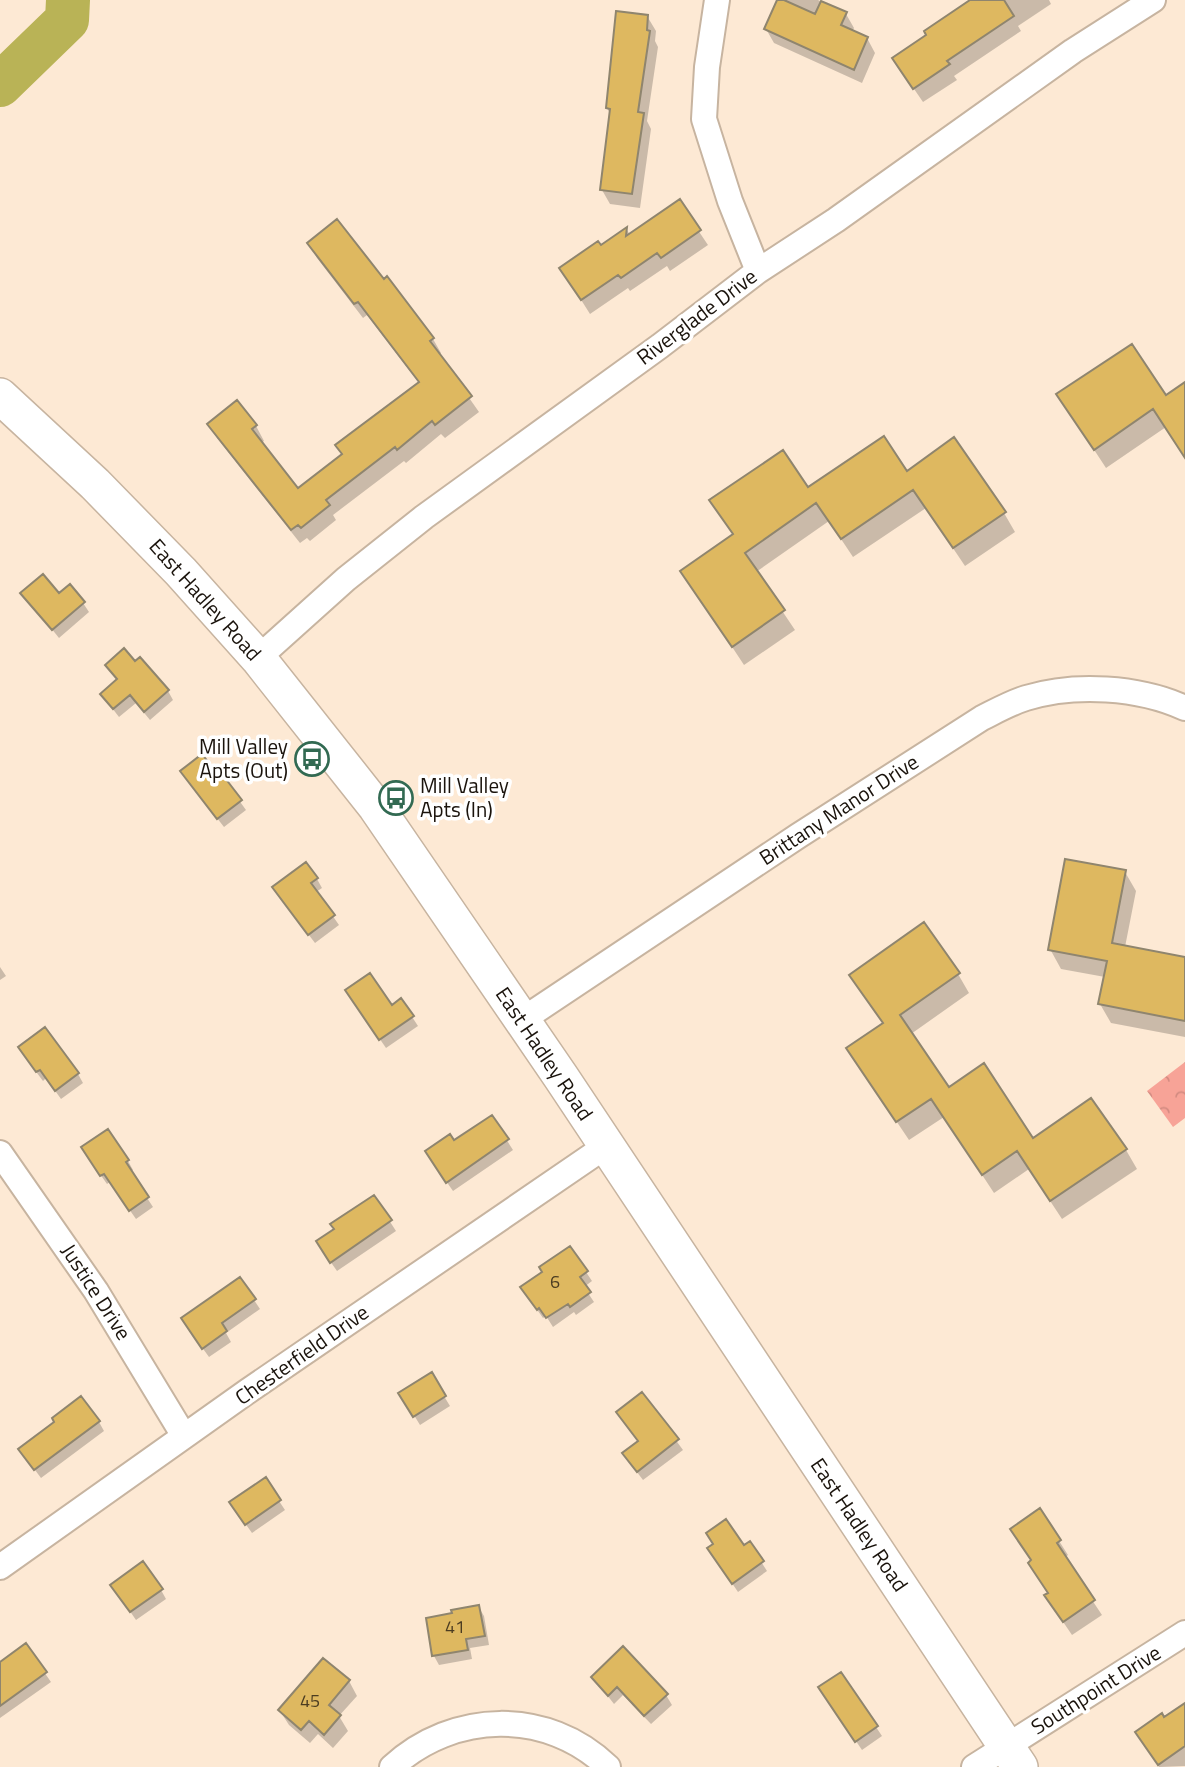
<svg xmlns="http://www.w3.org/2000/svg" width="1185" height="1767" font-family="'Titillium Web',sans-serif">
  <defs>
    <pattern id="forest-crowns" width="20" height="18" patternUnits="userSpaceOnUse" patternTransform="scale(1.75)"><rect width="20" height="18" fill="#f7a397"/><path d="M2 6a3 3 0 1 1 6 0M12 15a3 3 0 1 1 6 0" fill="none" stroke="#d38b81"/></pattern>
  </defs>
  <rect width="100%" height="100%" fill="#fde9d4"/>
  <path fill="url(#forest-crowns)" d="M 1185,1062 L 1185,1118 L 1173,1127 L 1147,1091 Z"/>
  <path fill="#0003" d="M 779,0 L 818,0 L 846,14 L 854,28 L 852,32 L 867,38 L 875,53 L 862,83 L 774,43 L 766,29 Z
    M 973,0 L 1049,0 L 1051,4 L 1018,26 L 1021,31 L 954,76 L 957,80 L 923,102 L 903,73 Z
    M 647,16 L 656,31 L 655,41 L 658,47 L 647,121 L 651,129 L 640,208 L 610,204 L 602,190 L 611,115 L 607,108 Z
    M 679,202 L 708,245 L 670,271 L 667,266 L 630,291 L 628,288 L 590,314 L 561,268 L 600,248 L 627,230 L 630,235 Z
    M 309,243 L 433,339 L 441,353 L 439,355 L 479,412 L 445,438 L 441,434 L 406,463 L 404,461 L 333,515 L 336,520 L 310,541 L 307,538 L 300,543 L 217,438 L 209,424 L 237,402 L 256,426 L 264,441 L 261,443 L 298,490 L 343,455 L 420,384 L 367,315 L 363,318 L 317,258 Z
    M 1185,384 L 1185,457 L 1166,427 L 1106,468 L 1070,413 L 1165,397 Z
    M 907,473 L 1004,513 L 1015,532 L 965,566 L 926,508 L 853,557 L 829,521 L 756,572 L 795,630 L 744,665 L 682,571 L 734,536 L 712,501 L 808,489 Z
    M 23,593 L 59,596 L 83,603 L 89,612 L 59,638 Z
    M 107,666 L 168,691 L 173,700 L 150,720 L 136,703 L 119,717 L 102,695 L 118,681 Z
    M 215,767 L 246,810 L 224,827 L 188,781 Z
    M 1125,872 L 1136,891 L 1125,947 L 1185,958 L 1185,1037 L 1111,1023 L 1100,1004 L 1105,977 L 1061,969 L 1050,949 Z
    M 317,879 L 322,888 L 316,892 L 339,925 L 315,943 L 280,897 Z
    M 0,967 L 6,976 L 0,980 Z
    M 958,974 L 969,993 L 911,1034 L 949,1089 L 1033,1140 L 1126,1150 L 1137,1169 L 1062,1219 L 1029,1169 L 994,1193 L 944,1117 L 909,1140 L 860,1067 L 884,1025 L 851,975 Z
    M 353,1000 L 392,1007 L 401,1000 L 418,1026 L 386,1048 Z
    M 25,1057 L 78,1074 L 83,1083 L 61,1099 L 46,1078 L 43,1081 Z
    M 492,1117 L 513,1150 L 453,1191 L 432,1161 Z
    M 88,1157 L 128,1161 L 133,1170 L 130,1172 L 153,1207 L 136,1219 L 110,1182 L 107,1184 Z
    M 374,1197 L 396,1231 L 337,1271 L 323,1251 Z
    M 570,1248 L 592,1281 L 584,1287 L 594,1302 L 576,1315 L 574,1312 L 553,1327 L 546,1316 L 543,1318 L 528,1297 L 544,1273 Z
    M 240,1279 L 260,1309 L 226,1333 L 231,1342 L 209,1357 L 188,1328 Z
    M 431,1375 L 450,1406 L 420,1425 L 401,1394 Z
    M 642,1394 L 683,1450 L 643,1480 L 630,1463 L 639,1443 L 618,1413 Z
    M 99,1422 L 104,1431 L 41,1478 L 26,1458 L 56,1423 Z
    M 279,1501 L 285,1510 L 252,1533 L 237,1512 Z
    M 1040,1511 L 1068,1555 L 1064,1558 L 1102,1615 L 1072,1635 L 1055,1610 L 1032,1562 Z
    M 749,1543 L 767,1571 L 738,1592 L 715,1558 Z
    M 161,1590 L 166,1599 L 136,1620 L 118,1594 Z
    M 478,1606 L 484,1616 L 489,1645 L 470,1648 L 472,1659 L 439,1665 L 434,1656 Z
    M 26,1646 L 51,1682 L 0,1718 L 0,1664 Z
    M 593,1677 L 666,1695 L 672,1705 L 651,1724 L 623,1695 L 614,1704 Z
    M 349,1681 L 357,1696 L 339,1716 L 348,1731 L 333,1748 L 318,1734 L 310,1743 L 289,1725 L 280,1711 Z
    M 826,1697 L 876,1727 L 882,1736 L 862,1750 Z
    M 1185,1705 L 1185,1766 L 1159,1767 L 1137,1733 L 1164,1720 Z"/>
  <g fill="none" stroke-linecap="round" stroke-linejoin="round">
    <path stroke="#b9b356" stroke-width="44" d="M 0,85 L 67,20 L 68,0"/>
  </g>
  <path fill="#deb860" stroke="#8f856e" stroke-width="2" d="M 777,0 L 784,0 L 815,14 L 821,1 L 847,12 L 841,25 L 868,37 L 854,70 L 764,29 Z
    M 970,0 L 1004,0 L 1014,16 L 947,61 L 950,64 L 913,89 L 892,58 L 926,35 L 924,31 Z
    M 616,11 L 648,15 L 647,30 L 650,31 L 638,112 L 644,113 L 632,194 L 600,190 L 610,109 L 606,108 Z
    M 680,199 L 701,230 L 661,258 L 657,253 L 621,278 L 618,275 L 581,300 L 559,268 L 598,241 L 601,245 L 627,227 L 626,236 Z
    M 337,219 L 384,279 L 387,276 L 434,338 L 430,341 L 472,396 L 435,425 L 432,421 L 397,450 L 395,447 L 326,500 L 330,505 L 301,528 L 298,525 L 291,530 L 207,424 L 237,400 L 257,425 L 252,429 L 298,488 L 342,454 L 335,445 L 419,382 L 358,302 L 354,304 L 307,243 Z
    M 1132,344 L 1166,395 L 1185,382 L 1185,458 L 1153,409 L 1094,450 L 1056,394 Z
    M 884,436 L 907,471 L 954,437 L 1006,512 L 953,548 L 913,490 L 841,539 L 816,503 L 745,553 L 785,610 L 732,647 L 680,571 L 733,534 L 709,500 L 783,450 L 808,487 Z
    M 43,574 L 59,593 L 70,584 L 85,602 L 52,630 L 20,593 Z
    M 124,648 L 135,661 L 140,657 L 169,690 L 144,712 L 130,695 L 113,709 L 100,694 L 117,679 L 105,665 Z
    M 202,754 L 212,767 L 215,765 L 242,800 L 217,819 L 180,771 Z
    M 1065,859 L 1126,870 L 1112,943 L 1185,957 L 1185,1021 L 1098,1004 L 1107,961 L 1048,950 Z
    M 306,862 L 318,878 L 311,883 L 335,915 L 308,935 L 272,887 Z
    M 924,922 L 960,973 L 900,1015 L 949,1087 L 984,1063 L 1033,1138 L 1091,1098 L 1127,1149 L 1050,1201 L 1017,1151 L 982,1175 L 931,1099 L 896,1122 L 846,1048 L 883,1023 L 849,975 Z
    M 370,973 L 392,1005 L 401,998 L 414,1016 L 379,1040 L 345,990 Z
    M 45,1027 L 79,1073 L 55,1091 L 40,1070 L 36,1072 L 18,1047 Z
    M 492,1115 L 509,1139 L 446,1183 L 425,1151 L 450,1134 L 454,1140 Z
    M 108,1129 L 129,1160 L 126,1162 L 149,1197 L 129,1211 L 104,1174 L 100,1176 L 81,1147 Z
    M 374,1195 L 392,1220 L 330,1263 L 316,1241 L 334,1229 L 330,1224 Z
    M 570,1246 L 588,1271 L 580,1277 L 591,1292 L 570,1307 L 568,1304 L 546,1318 L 539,1308 L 537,1310 L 520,1287 L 542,1272 L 539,1267 Z
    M 240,1277 L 256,1299 L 222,1323 L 227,1331 L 202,1349 L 181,1318 Z
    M 432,1372 L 446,1396 L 413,1417 L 398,1393 Z
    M 642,1392 L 679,1439 L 637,1472 L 622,1453 L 638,1441 L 616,1412 Z
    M 81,1396 L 100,1421 L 34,1470 L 18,1449 L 54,1422 L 52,1418 Z
    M 266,1477 L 281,1500 L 245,1525 L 229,1502 Z
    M 1040,1508 L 1061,1540 L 1057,1543 L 1095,1600 L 1063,1622 L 1044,1595 L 1048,1593 L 1028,1563 L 1031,1560 L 1010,1529 Z
    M 726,1519 L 744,1545 L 750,1541 L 764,1561 L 732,1584 L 707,1548 L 713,1544 L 706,1533 Z
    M 143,1561 L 163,1589 L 130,1612 L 110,1585 Z
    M 479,1605 L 485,1636 L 466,1639 L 468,1650 L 432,1656 L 426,1618 L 452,1613 L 451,1610 Z
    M 26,1643 L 47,1672 L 0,1706 L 0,1662 Z
    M 623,1646 L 668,1694 L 644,1716 L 617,1687 L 608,1696 L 591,1677 Z
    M 323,1658 L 350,1680 L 329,1705 L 341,1715 L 324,1735 L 309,1721 L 301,1730 L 278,1710 Z
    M 841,1672 L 878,1726 L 855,1742 L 818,1687 Z
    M 1185,1703 L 1185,1746 L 1158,1765 L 1135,1732 L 1162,1713 L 1164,1717 Z"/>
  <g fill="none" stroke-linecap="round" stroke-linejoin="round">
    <g stroke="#c7b4a0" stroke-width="28">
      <path id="street" d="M 717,0 L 707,67 L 704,119 L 730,201 L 758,271
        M 258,658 L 346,579 L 424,517 L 660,346 L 758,271 L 836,220 L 1073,51 L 1153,0
        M 522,1020 L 798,836 L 982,718 C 996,711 1010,703 1026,698 C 1075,683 1139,687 1185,708
        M 0,1153 L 96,1291 L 184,1436
        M 0,1567 L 248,1391 L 606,1146
        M 392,1767 C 453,1711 547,1708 608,1767
        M 974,1767 L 1185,1633"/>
    </g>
    <g stroke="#c7b4a0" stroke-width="38">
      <path id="secondary" d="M 0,396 L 95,484 L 181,572 L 258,658 L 376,807 L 561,1077 L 1020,1767"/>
    </g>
    <use href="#street" stroke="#fff" stroke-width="24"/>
    <use href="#secondary" stroke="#fff" stroke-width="35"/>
  </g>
  <defs>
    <g id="bus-ring" transform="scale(1.75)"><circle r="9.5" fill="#fff" stroke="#326a52" stroke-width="1.5"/><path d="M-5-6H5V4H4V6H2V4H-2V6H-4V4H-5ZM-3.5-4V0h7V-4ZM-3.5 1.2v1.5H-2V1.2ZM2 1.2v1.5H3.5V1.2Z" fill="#326a52"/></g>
  </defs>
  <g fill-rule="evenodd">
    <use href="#bus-ring" x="312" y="759"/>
    <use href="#bus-ring" x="396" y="798"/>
  </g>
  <g text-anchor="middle" stroke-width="7" stroke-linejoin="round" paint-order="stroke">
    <g font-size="18" fill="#4b3c21">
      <text x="555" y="1288">6</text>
      <text x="455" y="1633">41</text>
      <text x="310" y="1707">45</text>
    </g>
    <g font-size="21" fill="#1a130c" stroke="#fff">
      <text transform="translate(697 317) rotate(-37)" y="7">Riverglade Drive</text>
      <text transform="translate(205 600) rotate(48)" y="7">East Hadley Road</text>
      <text transform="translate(839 810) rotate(-33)" y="7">Brittany Manor Drive</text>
      <text transform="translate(544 1054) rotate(56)" y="7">East Hadley Road</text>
      <text transform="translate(96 1292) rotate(57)" y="7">Justice Drive</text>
      <text transform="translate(302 1355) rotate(-35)" y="7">Chesterfield Drive</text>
      <text transform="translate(859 1525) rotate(56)" y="7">East Hadley Road</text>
      <text transform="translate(1096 1690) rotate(-32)" y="7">Southpoint Drive</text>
    </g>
    <g font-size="21" fill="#1a130c" stroke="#fff" text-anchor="end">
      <text x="288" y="754">Mill Valley<tspan x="288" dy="24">Apts (Out)</tspan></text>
      <text x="420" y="793" text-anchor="start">Mill Valley<tspan x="420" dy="24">Apts (In)</tspan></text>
    </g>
  </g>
</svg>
